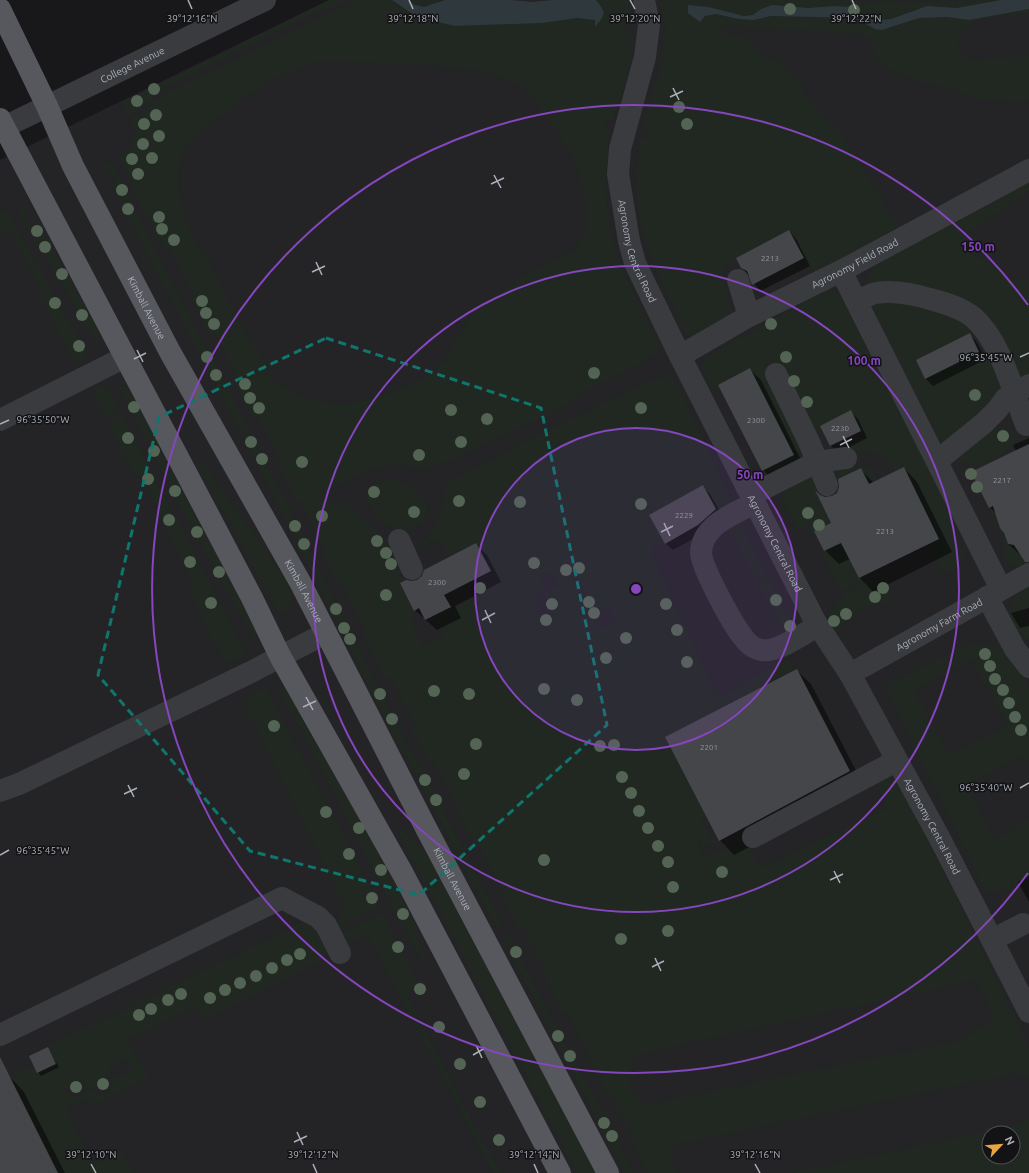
<svg xmlns="http://www.w3.org/2000/svg" width="1029" height="1173" font-family="Ubuntu,sans-serif">
  <rect width="100%" height="100%" fill="#18181a"/>
  <path fill="#242427" fill-rule="evenodd" d="M 329,0 L 1029,0 L 1029,1173 L 0,1173 L 0,160 ZM 989,1133 L 1013,1133 L 1013,1157 L 989,1157 Z"/>
  <path fill="#202821" fill-rule="evenodd" d="M 329,0 L 349,0 L 302,19 L 164,87 L 140,109 L 128,115 L 122,102 Z
    M 359,0 L 392,0 L 417,17 L 455,26 L 542,23 L 577,18 L 595,20 L 595,27 L 603,9 L 596,0 L 628,0 L 633,21 L 633,26 L 626,26 L 627,36 L 633,37 L 633,55 L 613,121 L 606,119 L 604,129 L 611,131 C 604,167 604,207 614,243 C 624,278 643,311 658,343 L 659,351 L 648,359 L 590,388 L 558,410 L 439,465 C 420,470 402,464 383,466 C 374,467 341,483 332,488 L 328,493 L 329,501 L 336,505 L 346,503 L 350,504 L 391,548 L 397,567 L 403,581 L 400,583 L 414,610 L 412,611 L 415,618 L 410,621 L 424,647 L 445,636 L 436,618 L 476,598 L 469,583 L 491,571 L 476,543 L 449,556 L 440,538 L 412,553 L 411,548 C 433,542 439,522 443,501 C 444,497 444,490 447,486 C 449,483 453,480 456,478 L 531,438 L 644,383 L 663,376 L 670,376 L 676,381 L 728,493 L 731,504 L 723,515 L 696,529 L 695,527 L 719,514 L 703,486 L 649,515 L 665,543 L 687,532 L 688,534 L 666,544 L 657,545 L 651,549 L 651,553 L 717,695 L 722,695 L 789,659 L 794,670 L 665,737 L 706,815 L 700,818 L 710,838 L 713,841 L 718,839 L 720,842 L 708,847 L 700,840 L 698,843 L 701,855 L 704,857 L 723,848 L 726,852 L 746,846 C 753,851 754,864 762,867 L 887,808 L 877,787 L 879,780 L 888,777 L 899,782 L 1029,1047 L 1029,1077 L 1026,1074 L 1012,1074 L 679,1144 L 673,1146 L 671,1157 L 676,1173 L 648,1173 L 633,1145 L 636,1144 L 612,1096 L 608,1097 L 589,1061 L 591,1060 L 567,1011 L 563,1013 L 544,978 L 548,976 L 524,928 L 519,930 L 500,894 L 503,893 L 478,845 L 475,846 L 456,810 L 459,808 L 434,760 L 429,763 L 411,728 L 415,725 L 391,677 L 386,679 L 363,636 L 367,633 L 343,585 L 339,587 L 322,551 L 325,549 L 301,501 L 298,502 L 280,466 L 283,464 L 258,416 L 254,418 L 235,382 L 239,380 L 214,332 L 210,334 L 191,299 L 195,297 L 170,249 L 166,251 L 147,215 L 145,217 L 119,157 L 129,152 L 136,130 L 130,118 L 143,112 L 161,95 ZM 320,61 L 427,65 L 485,72 L 510,80 L 529,91 L 571,153 L 581,179 L 587,212 L 587,231 L 576,249 L 523,276 L 476,309 L 456,341 L 447,359 L 429,376 L 388,394 L 349,403 L 334,404 L 304,398 L 276,382 L 233,312 L 211,266 L 196,242 L 185,216 L 179,193 L 178,172 L 183,152 L 204,128 L 268,82 L 305,65 ZM 553,571 L 559,585 L 545,592 L 539,578 ZM 573,575 L 575,575 L 578,578 L 596,614 L 609,608 L 616,621 L 599,629 L 572,578 ZM 543,593 L 553,615 L 543,620 L 532,598 ZM 972,980 C 987,992 989,1001 991,1021 L 960,1041 L 644,1105 C 630,1092 625,1076 634,1058 L 657,1050 Z
    M 408,0 L 436,0 L 436,3 C 424,6 419,8 408,0 Z
    M 659,0 L 819,0 L 881,2 L 1001,0 L 967,8 L 917,9 L 891,19 L 881,20 L 873,20 L 849,7 L 761,9 C 743,22 728,13 710,8 C 703,6 695,6 688,6 L 688,9 L 705,16 L 716,14 L 738,19 L 754,20 L 771,16 L 855,18 L 875,29 L 882,30 L 919,18 L 947,17 L 969,20 L 1029,9 L 1029,14 C 1012,15 977,16 964,29 C 959,35 958,42 957,49 L 964,57 L 977,60 L 1029,55 L 1029,100 L 1020,102 L 974,99 L 953,89 L 924,83 L 895,73 L 875,58 L 872,43 L 865,35 L 730,26 L 722,28 L 725,35 L 746,38 L 758,51 L 779,62 L 794,76 L 813,104 L 837,129 L 851,148 L 893,218 L 904,230 L 816,273 L 809,267 L 789,230 L 736,258 L 739,265 L 729,262 C 712,278 742,305 724,320 C 715,327 703,331 694,337 L 688,335 L 684,329 C 666,293 644,250 638,210 C 635,187 638,162 640,139 L 645,139 L 647,128 L 642,127 L 662,63 L 663,35 L 668,35 L 668,25 L 664,25 Z
    M 112,162 L 138,217 L 283,496 L 385,701 L 634,1173 L 625,1173 L 502,938 L 508,935 L 502,925 L 496,927 L 378,705 L 282,512 L 119,201 L 112,185 L 116,183 L 108,169 L 104,170 L 101,167 Z
    M 1029,179 L 1029,192 L 967,233 L 964,244 L 972,254 L 992,264 L 1010,278 L 1029,281 L 1029,379 L 1020,384 L 987,320 L 868,288 C 865,277 871,269 879,261 Z
    M 27,204 L 29,210 L 25,211 L 33,226 L 37,224 L 40,227 L 99,331 L 98,346 L 18,209 Z
    M 0,207 L 5,213 L 8,212 L 84,348 L 88,358 L 75,365 L 38,293 L 42,291 L 17,243 L 12,244 L 14,237 L 0,231 Z
    M 826,290 L 833,290 L 846,296 L 945,502 C 951,522 962,540 964,561 L 960,567 L 943,576 L 928,544 L 939,538 L 904,467 L 895,471 C 883,448 860,451 837,452 L 864,438 L 851,411 L 821,426 L 822,429 L 815,435 L 773,362 L 765,365 L 777,388 L 802,448 L 799,449 C 794,464 788,471 771,466 L 794,455 L 750,368 L 718,384 L 720,388 L 713,390 L 701,366 L 706,357 L 710,355 Z
    M 878,302 L 907,304 L 956,316 L 975,333 L 971,335 L 969,333 L 916,360 L 925,379 L 979,352 L 985,346 L 998,379 L 998,398 L 946,448 L 940,441 L 874,309 L 874,303 Z
    M 105,385 L 109,388 L 119,410 L 108,416 L 103,415 L 93,395 L 97,387 Z
    M 118,385 L 125,387 L 131,393 L 253,623 L 256,632 L 256,643 L 190,526 Z
    M 122,415 L 243,646 L 245,656 L 232,663 L 223,662 L 187,588 L 194,585 L 141,475 L 134,478 L 108,425 L 112,420 Z
    M 1005,426 L 1011,430 L 1017,441 L 1012,444 L 1013,447 L 975,466 L 972,461 L 962,464 C 961,460 960,455 963,451 C 971,442 993,429 1005,426 Z
    M 203,463 L 283,575 C 290,589 298,598 286,611 L 281,612 L 275,607 L 198,466 Z
    M 869,466 L 875,477 L 879,479 L 869,484 L 861,468 L 834,481 L 833,478 L 839,470 L 845,468 Z
    M 809,476 L 814,481 L 818,489 L 816,490 L 831,523 L 814,531 L 815,534 L 812,535 L 808,527 L 800,528 L 797,526 L 785,505 L 782,496 L 787,488 Z
    M 396,480 C 428,487 443,520 405,534 C 387,529 371,513 364,495 C 369,481 382,481 396,480 Z
    M 1024,491 L 1018,550 L 1021,556 L 1029,558 L 1029,565 C 1019,568 1014,568 1006,561 L 1004,543 L 989,508 Z
    M 739,522 L 766,576 L 757,581 L 730,527 Z
    M 841,543 L 859,578 L 872,572 L 873,575 L 841,591 L 821,552 Z
    M 879,576 L 892,602 L 866,607 L 852,616 L 837,631 L 833,630 L 827,617 L 846,591 Z
    M 768,579 L 794,630 L 785,635 L 758,583 Z
    M 1029,588 L 1029,607 L 1022,610 L 1020,616 L 1023,621 L 1029,622 L 1029,640 C 1006,629 1002,595 1029,588 Z
    M 982,643 L 995,646 L 1010,656 L 1029,687 L 1029,764 L 1024,755 L 966,785 L 994,839 L 1029,820 L 1029,875 L 1017,882 L 1019,885 L 1007,890 L 988,892 L 983,887 L 886,688 L 893,681 L 969,644 ZM 972,659 L 1007,725 L 949,756 L 914,690 Z
    M 277,685 L 291,692 L 408,909 L 404,911 L 409,920 L 414,920 L 427,966 L 424,967 Z
    M 266,688 L 380,906 L 339,928 L 338,919 L 346,909 L 244,704 C 245,694 258,691 266,688 Z
    M 401,827 L 428,857 L 438,871 L 597,1173 L 577,1173 L 399,834 Z
    M 382,912 L 417,983 L 415,990 L 406,994 L 500,1173 L 493,1173 L 368,935 L 351,943 L 348,943 L 342,934 Z
    M 304,921 C 314,926 328,942 327,954 L 324,959 L 204,1020 L 198,1006 L 127,1040 L 149,1078 L 90,1107 L 86,1099 L 66,1108 L 94,1166 L 122,1152 L 132,1173 L 0,1173 L 10,1077 L 33,1065 L 29,1056 ZM 128,1059 C 132,1067 128,1073 121,1077 L 113,1076 L 107,1069 ZM 111,1077 L 113,1085 L 108,1093 L 99,1096 L 90,1089 L 90,1088 ZM 85,1079 C 90,1089 83,1097 73,1097 L 64,1091 L 64,1089 Z
    M 1029,1120 L 1029,1173 L 792,1173 L 1017,1125 ZM 989,1133 L 1013,1133 L 1013,1157 L 989,1157 Z"/>
  <path fill="#2f383d" d="M 392,0 L 408,0 L 415,5 L 424,7 L 445,0 L 510,0 L 533,2 L 552,0 L 596,0 C 607,13 605,15 595,27 L 595,20 L 577,18 L 542,23 L 455,26 L 417,17 Z
    M 1001,0 L 1029,0 L 1029,9 L 969,20 L 947,17 L 919,18 L 882,30 L 875,29 L 855,18 L 771,16 L 754,20 L 738,19 L 716,14 L 705,16 L 700,22 L 688,13 L 688,5 L 708,7 L 744,16 L 753,15 L 761,9 L 772,5 L 808,8 L 834,6 L 849,7 L 873,20 L 881,20 L 891,19 L 927,6 L 957,8 Z"/>
  <path fill="#0007" d="M 789,231 L 796,239 L 810,266 L 760,291 L 742,267 Z
    M 969,334 L 976,341 L 986,359 L 933,386 L 926,379 L 917,360 Z
    M 750,370 L 761,380 L 804,466 L 774,481 L 763,470 Z
    M 851,412 L 858,419 L 867,438 L 838,453 L 831,446 L 822,426 Z
    M 1029,438 L 1029,562 L 1008,544 L 997,515 L 990,507 L 1016,451 L 1013,445 Z
    M 904,468 L 917,482 L 952,552 L 873,592 L 860,578 L 850,559 L 839,564 L 825,550 L 833,523 L 825,498 L 833,497 L 837,493 L 860,469 L 874,483 Z
    M 703,487 L 710,494 L 723,517 L 702,534 L 673,550 L 665,543 Z
    M 476,545 L 487,555 L 501,582 L 455,606 L 461,618 L 437,630 L 415,610 L 411,582 L 418,581 Z
    M 1029,608 L 1029,626 L 1020,628 L 1011,613 Z
    M 796,670 L 811,684 L 864,786 L 734,855 L 720,840 Z
    M 1029,876 L 1029,902 L 1018,882 Z
    M 47,1048 L 59,1067 L 41,1076 L 38,1072 Z
    M 9,1076 L 24,1092 L 65,1173 L 0,1173 L 0,1081 Z"/>
  <path fill="#45464a" d="M 789,230 L 804,258 L 752,285 L 747,271 L 741,268 L 736,258 Z
    M 970,333 L 979,352 L 925,379 L 916,360 Z
    M 750,368 L 794,455 L 762,471 L 718,385 Z
    M 851,410 L 861,431 L 830,446 L 820,426 Z
    M 1029,444 L 1029,562 L 1025,562 L 1014,545 L 1008,544 L 1004,533 L 1000,528 L 993,506 L 989,508 L 971,472 Z
    M 904,467 L 939,539 L 859,578 L 841,543 L 824,551 L 814,531 L 831,523 L 815,490 L 820,495 L 825,497 L 832,496 L 837,493 L 839,487 L 838,479 L 861,468 L 869,484 Z
    M 703,485 L 716,509 L 698,525 L 665,544 L 649,515 Z
    M 476,543 L 491,571 L 444,595 L 451,607 L 425,620 L 419,608 L 414,611 L 400,583 L 406,580 L 411,581 L 417,580 L 422,576 L 424,570 Z
    M 797,669 L 850,771 L 719,841 L 665,737 Z
    M 48,1047 L 56,1064 L 37,1073 L 29,1056 Z
    M 0,1057 L 58,1173 L 0,1173 Z"/>
  <g fill="none" stroke-linecap="round" stroke-linejoin="round">
    <g stroke="#393b3f" stroke-width="22">
      <path id="s1" d="M 644,0 L 649,25 L 645,57 L 620,149 L 618,174 L 629,241 L 635,263 L 680,356 L 815,621 L 850,674 L 939,837 L 1029,1012"/>
      <path id="s2" d="M 0,129 L 265,0"/>
      <path d="M 841,271 L 1001,589"/>
      <path d="M 738,280 L 749,316"/>
      <path d="M 856,301 C 862,299 870,294 876,293 C 894,290 913,294 930,299 C 945,303 963,308 974,318 C 1001,342 1013,392 1026,425"/>
      <path id="s3" d="M 680,356 L 749,316 L 841,271 L 1029,170"/>
      <path d="M 776,374 L 809,442 L 827,485"/>
      <path d="M 0,420 L 125,357"/>
      <path d="M 937,461 L 984,423 L 997,410 L 1006,398 L 1029,385"/>
      <path d="M 751,495 L 817,462 L 846,458"/>
      <path d="M 755,503 C 735,513 702,525 701,552 C 700,565 733,625 743,637 C 747,643 754,649 762,650 C 776,653 805,633 817,626"/>
      <path d="M 399,540 L 412,569"/>
      <path d="M 987,597 L 1015,649 L 1029,667"/>
      <path id="s4" d="M 850,674 L 1029,574"/>
      <path d="M 0,791 L 19,784 L 249,673 L 326,633"/>
      <path d="M 753,837 L 896,761"/>
      <path d="M 992,940 L 1023,924"/>
      <path d="M 0,1035 L 282,898 L 318,917 L 326,925 L 340,953"/>
    </g>
    <g stroke="#56585e" stroke-width="22">
      <path id="s5" d="M 0,9 L 47,106 L 73,166 L 170,352 L 300,582 L 427,830 L 608,1173"/>
      <path d="M 0,119 L 252,598 L 280,656 L 403,874 L 560,1173"/>
    </g>
  </g>
  <g fill="#536454">
    <circle cx="790" cy="9" r="6"/>
    <circle cx="854" cy="10" r="6"/>
    <circle cx="154" cy="89" r="6"/>
    <circle cx="137" cy="101" r="6"/>
    <circle cx="679" cy="107" r="6"/>
    <circle cx="156" cy="115" r="6"/>
    <circle cx="144" cy="124" r="6"/>
    <circle cx="687" cy="124" r="6"/>
    <circle cx="159" cy="136" r="6"/>
    <circle cx="143" cy="144" r="6"/>
    <circle cx="152" cy="158" r="6"/>
    <circle cx="132" cy="159" r="6"/>
    <circle cx="138" cy="174" r="6"/>
    <circle cx="122" cy="190" r="6"/>
    <circle cx="128" cy="209" r="6"/>
    <circle cx="159" cy="217" r="6"/>
    <circle cx="162" cy="229" r="6"/>
    <circle cx="37" cy="231" r="6"/>
    <circle cx="174" cy="240" r="6"/>
    <circle cx="45" cy="247" r="6"/>
    <circle cx="62" cy="274" r="6"/>
    <circle cx="202" cy="301" r="6"/>
    <circle cx="55" cy="303" r="6"/>
    <circle cx="206" cy="313" r="6"/>
    <circle cx="82" cy="315" r="6"/>
    <circle cx="214" cy="324" r="6"/>
    <circle cx="771" cy="324" r="6"/>
    <circle cx="79" cy="346" r="6"/>
    <circle cx="207" cy="357" r="6"/>
    <circle cx="786" cy="357" r="6"/>
    <circle cx="594" cy="373" r="6"/>
    <circle cx="216" cy="375" r="6"/>
    <circle cx="794" cy="381" r="6"/>
    <circle cx="245" cy="384" r="6"/>
    <circle cx="975" cy="395" r="6"/>
    <circle cx="250" cy="398" r="6"/>
    <circle cx="807" cy="402" r="6"/>
    <circle cx="134" cy="407" r="6"/>
    <circle cx="259" cy="408" r="6"/>
    <circle cx="641" cy="408" r="6"/>
    <circle cx="451" cy="410" r="6"/>
    <circle cx="487" cy="419" r="6"/>
    <circle cx="1003" cy="436" r="6"/>
    <circle cx="128" cy="438" r="6"/>
    <circle cx="251" cy="442" r="6"/>
    <circle cx="461" cy="442" r="6"/>
    <circle cx="154" cy="451" r="6"/>
    <circle cx="419" cy="455" r="6"/>
    <circle cx="262" cy="459" r="6"/>
    <circle cx="302" cy="462" r="6"/>
    <circle cx="971" cy="474" r="6"/>
    <circle cx="148" cy="479" r="6"/>
    <circle cx="977" cy="487" r="6"/>
    <circle cx="175" cy="491" r="6"/>
    <circle cx="374" cy="492" r="6"/>
    <circle cx="459" cy="501" r="6"/>
    <circle cx="520" cy="502" r="6"/>
    <circle cx="641" cy="504" r="6"/>
    <circle cx="414" cy="512" r="6"/>
    <circle cx="808" cy="513" r="6"/>
    <circle cx="322" cy="516" r="6"/>
    <circle cx="169" cy="520" r="6"/>
    <circle cx="819" cy="525" r="6"/>
    <circle cx="295" cy="526" r="6"/>
    <circle cx="197" cy="532" r="6"/>
    <circle cx="377" cy="541" r="6"/>
    <circle cx="304" cy="544" r="6"/>
    <circle cx="386" cy="553" r="6"/>
    <circle cx="190" cy="562" r="6"/>
    <circle cx="534" cy="563" r="6"/>
    <circle cx="391" cy="564" r="6"/>
    <circle cx="579" cy="568" r="6"/>
    <circle cx="566" cy="570" r="6"/>
    <circle cx="219" cy="572" r="6"/>
    <circle cx="480" cy="588" r="6"/>
    <circle cx="883" cy="588" r="6"/>
    <circle cx="386" cy="595" r="6"/>
    <circle cx="875" cy="597" r="6"/>
    <circle cx="776" cy="600" r="6"/>
    <circle cx="589" cy="602" r="6"/>
    <circle cx="211" cy="603" r="6"/>
    <circle cx="552" cy="604" r="6"/>
    <circle cx="666" cy="604" r="6"/>
    <circle cx="336" cy="609" r="6"/>
    <circle cx="594" cy="613" r="6"/>
    <circle cx="846" cy="614" r="6"/>
    <circle cx="546" cy="620" r="6"/>
    <circle cx="834" cy="621" r="6"/>
    <circle cx="790" cy="626" r="6"/>
    <circle cx="344" cy="628" r="6"/>
    <circle cx="677" cy="630" r="6"/>
    <circle cx="626" cy="638" r="6"/>
    <circle cx="350" cy="639" r="6"/>
    <circle cx="985" cy="654" r="6"/>
    <circle cx="606" cy="658" r="6"/>
    <circle cx="687" cy="662" r="6"/>
    <circle cx="990" cy="666" r="6"/>
    <circle cx="995" cy="679" r="6"/>
    <circle cx="544" cy="689" r="6"/>
    <circle cx="1003" cy="690" r="6"/>
    <circle cx="434" cy="691" r="6"/>
    <circle cx="380" cy="694" r="6"/>
    <circle cx="469" cy="694" r="6"/>
    <circle cx="577" cy="700" r="6"/>
    <circle cx="1009" cy="703" r="6"/>
    <circle cx="1015" cy="717" r="6"/>
    <circle cx="392" cy="719" r="6"/>
    <circle cx="274" cy="726" r="6"/>
    <circle cx="1021" cy="730" r="6"/>
    <circle cx="476" cy="744" r="6"/>
    <circle cx="614" cy="745" r="6"/>
    <circle cx="600" cy="746" r="6"/>
    <circle cx="464" cy="774" r="6"/>
    <circle cx="622" cy="777" r="6"/>
    <circle cx="425" cy="780" r="6"/>
    <circle cx="631" cy="793" r="6"/>
    <circle cx="436" cy="800" r="6"/>
    <circle cx="639" cy="811" r="6"/>
    <circle cx="326" cy="812" r="6"/>
    <circle cx="359" cy="828" r="6"/>
    <circle cx="648" cy="828" r="6"/>
    <circle cx="658" cy="846" r="6"/>
    <circle cx="349" cy="854" r="6"/>
    <circle cx="544" cy="860" r="6"/>
    <circle cx="668" cy="862" r="6"/>
    <circle cx="381" cy="870" r="6"/>
    <circle cx="722" cy="872" r="6"/>
    <circle cx="673" cy="887" r="6"/>
    <circle cx="372" cy="898" r="6"/>
    <circle cx="403" cy="914" r="6"/>
    <circle cx="668" cy="931" r="6"/>
    <circle cx="621" cy="939" r="6"/>
    <circle cx="398" cy="947" r="6"/>
    <circle cx="516" cy="952" r="6"/>
    <circle cx="300" cy="954" r="6"/>
    <circle cx="287" cy="960" r="6"/>
    <circle cx="272" cy="968" r="6"/>
    <circle cx="256" cy="976" r="6"/>
    <circle cx="240" cy="983" r="6"/>
    <circle cx="420" cy="989" r="6"/>
    <circle cx="225" cy="990" r="6"/>
    <circle cx="181" cy="994" r="6"/>
    <circle cx="210" cy="998" r="6"/>
    <circle cx="168" cy="1000" r="6"/>
    <circle cx="151" cy="1009" r="6"/>
    <circle cx="139" cy="1015" r="6"/>
    <circle cx="439" cy="1027" r="6"/>
    <circle cx="558" cy="1036" r="6"/>
    <circle cx="570" cy="1056" r="6"/>
    <circle cx="460" cy="1064" r="6"/>
    <circle cx="103" cy="1084" r="6"/>
    <circle cx="76" cy="1087" r="6"/>
    <circle cx="480" cy="1102" r="6"/>
    <circle cx="604" cy="1123" r="6"/>
    <circle cx="612" cy="1136" r="6"/>
    <circle cx="499" cy="1140" r="6"/>
  </g>
  <path fill="none" stroke="#0f766e" stroke-width="3" stroke-dasharray="8 5" stroke-linejoin="round" d="M 326,338 L 541,408 L 607,725 L 419,895 L 250,851 L 98,675 L 159,417 Z"/>
  <path fill="none" stroke="#abb0b9" stroke-width="1.5" d="M 188,0 L 192,9M 409,0 L 413,9M 630,0 L 635,9M 852,0 L 856,9M 673,88 L 679,100M 670,97 L 683,91M 494,175 L 501,188M 491,184 L 504,178M 316,262 L 322,275M 312,272 L 325,266M 137,350 L 143,362M 1020,357 L 1029,353M 134,359 L 146,353M 0,424 L 9,420M 843,436 L 849,448M 840,445 L 852,439M 664,523 L 670,536M 661,532 L 673,526M 485,610 L 491,623M 482,620 L 495,613M 306,697 L 313,710M 303,707 L 316,701M 128,785 L 134,797M 1020,788 L 1029,783M 124,794 L 137,788M 0,855 L 9,850M 834,871 L 840,883M 830,880 L 843,874M 655,958 L 661,971M 652,967 L 664,961M 476,1045 L 482,1058M 473,1055 L 485,1048M 297,1132 L 303,1145M 294,1142 L 307,1136M 91,1164 L 96,1173M 313,1164 L 317,1173M 534,1164 L 538,1173M 755,1164 L 760,1173"/>
  <circle cx="636" cy="589" r="161" fill="#8546be" fill-opacity=".12"/>
  <g fill="none" stroke="#8546be" stroke-width="2">
    <circle cx="636" cy="589" r="161"/>
    <circle cx="636" cy="589" r="323"/>
    <path d="M1028 873A484 484 0 1 1 1028 305"/>
  </g>
  <g text-anchor="middle" stroke-width="3" stroke-linejoin="round" paint-order="stroke">
    <g font-size="8" fill="#92969d">
      <text x="770" y="261">2213</text>
      <text x="756" y="423">2300</text>
      <text x="840" y="431">2230</text>
      <text x="1002" y="483">2217</text>
      <text x="684" y="518">2229</text>
      <text x="885" y="534">2213</text>
      <text x="437" y="585">2300</text>
      <text x="709" y="750">2201</text>
    </g>
    <g font-size="10" fill="#abb0b9" stroke="#131315">
      <text dy="4" stroke="none"><textPath href="#s2" startOffset="147">College Avenue</textPath></text>
      <text dy="4" stroke="none"><textPath href="#s1" startOffset="258">Agronomy Central Road</textPath></text>
      <text dy="4" stroke="none"><textPath href="#s3" startOffset="198">Agronomy Field Road</textPath></text>
      <text dy="4" stroke="none"><textPath href="#s5" startOffset="333">Kimball Avenue</textPath></text>
      <text dy="4" stroke="none"><textPath href="#s1" startOffset="582">Agronomy Central Road</textPath></text>
      <text dy="4" stroke="none"><textPath href="#s5" startOffset="657">Kimball Avenue</textPath></text>
      <text dy="4" stroke="none"><textPath href="#s4" startOffset="102">Agronomy Farm Road</textPath></text>
      <text dy="4" stroke="none"><textPath href="#s1" startOffset="906">Agronomy Central Road</textPath></text>
      <text dy="4" stroke="none"><textPath href="#s5" startOffset="981">Kimball Avenue</textPath></text>
    </g>
  </g>
  <g font-size="10" text-anchor="middle" fill="#abb0b9" stroke="#131315" stroke-width="3" stroke-linejoin="round" paint-order="stroke">
    <text x="192" y="22">39°12'16"N</text>
    <text x="413" y="22">39°12'18"N</text>
    <text x="635" y="22">39°12'20"N</text>
    <text x="856" y="22">39°12'22"N</text>
    <text x="986" y="361">96°35'45"W</text>
    <text x="43" y="423">96°35'50"W</text>
    <text x="986" y="791">96°35'40"W</text>
    <text x="43" y="854">96°35'45"W</text>
    <text x="91" y="1158">39°12'10"N</text>
    <text x="313" y="1158">39°12'12"N</text>
    <text x="534" y="1158">39°12'14"N</text>
    <text x="755" y="1158">39°12'16"N</text>
  </g>
  <circle cx="636" cy="589" r="6" fill="#8546be" stroke="#131315" stroke-width="2"/>
  <g font-size="12" text-anchor="middle" font-weight="bold" fill="#8546be" stroke="#131315" stroke-width="3" stroke-linejoin="round" paint-order="stroke">
    <text x="978" y="251">150 m</text>
    <text x="864" y="365">100 m</text>
    <text x="750" y="479">50 m</text>
  </g>
  <g transform="translate(1001 1145) rotate(64)"><circle r="19" fill="#131315" stroke="#505257"/>
  <path d="M0-3L7 15L0 10L-7 15Z" fill="#e6a544"/>
  <text y="-6" font-size="11" font-weight="bold" text-anchor="middle" fill="#abb0b9">N</text>
  </g>
</svg>
